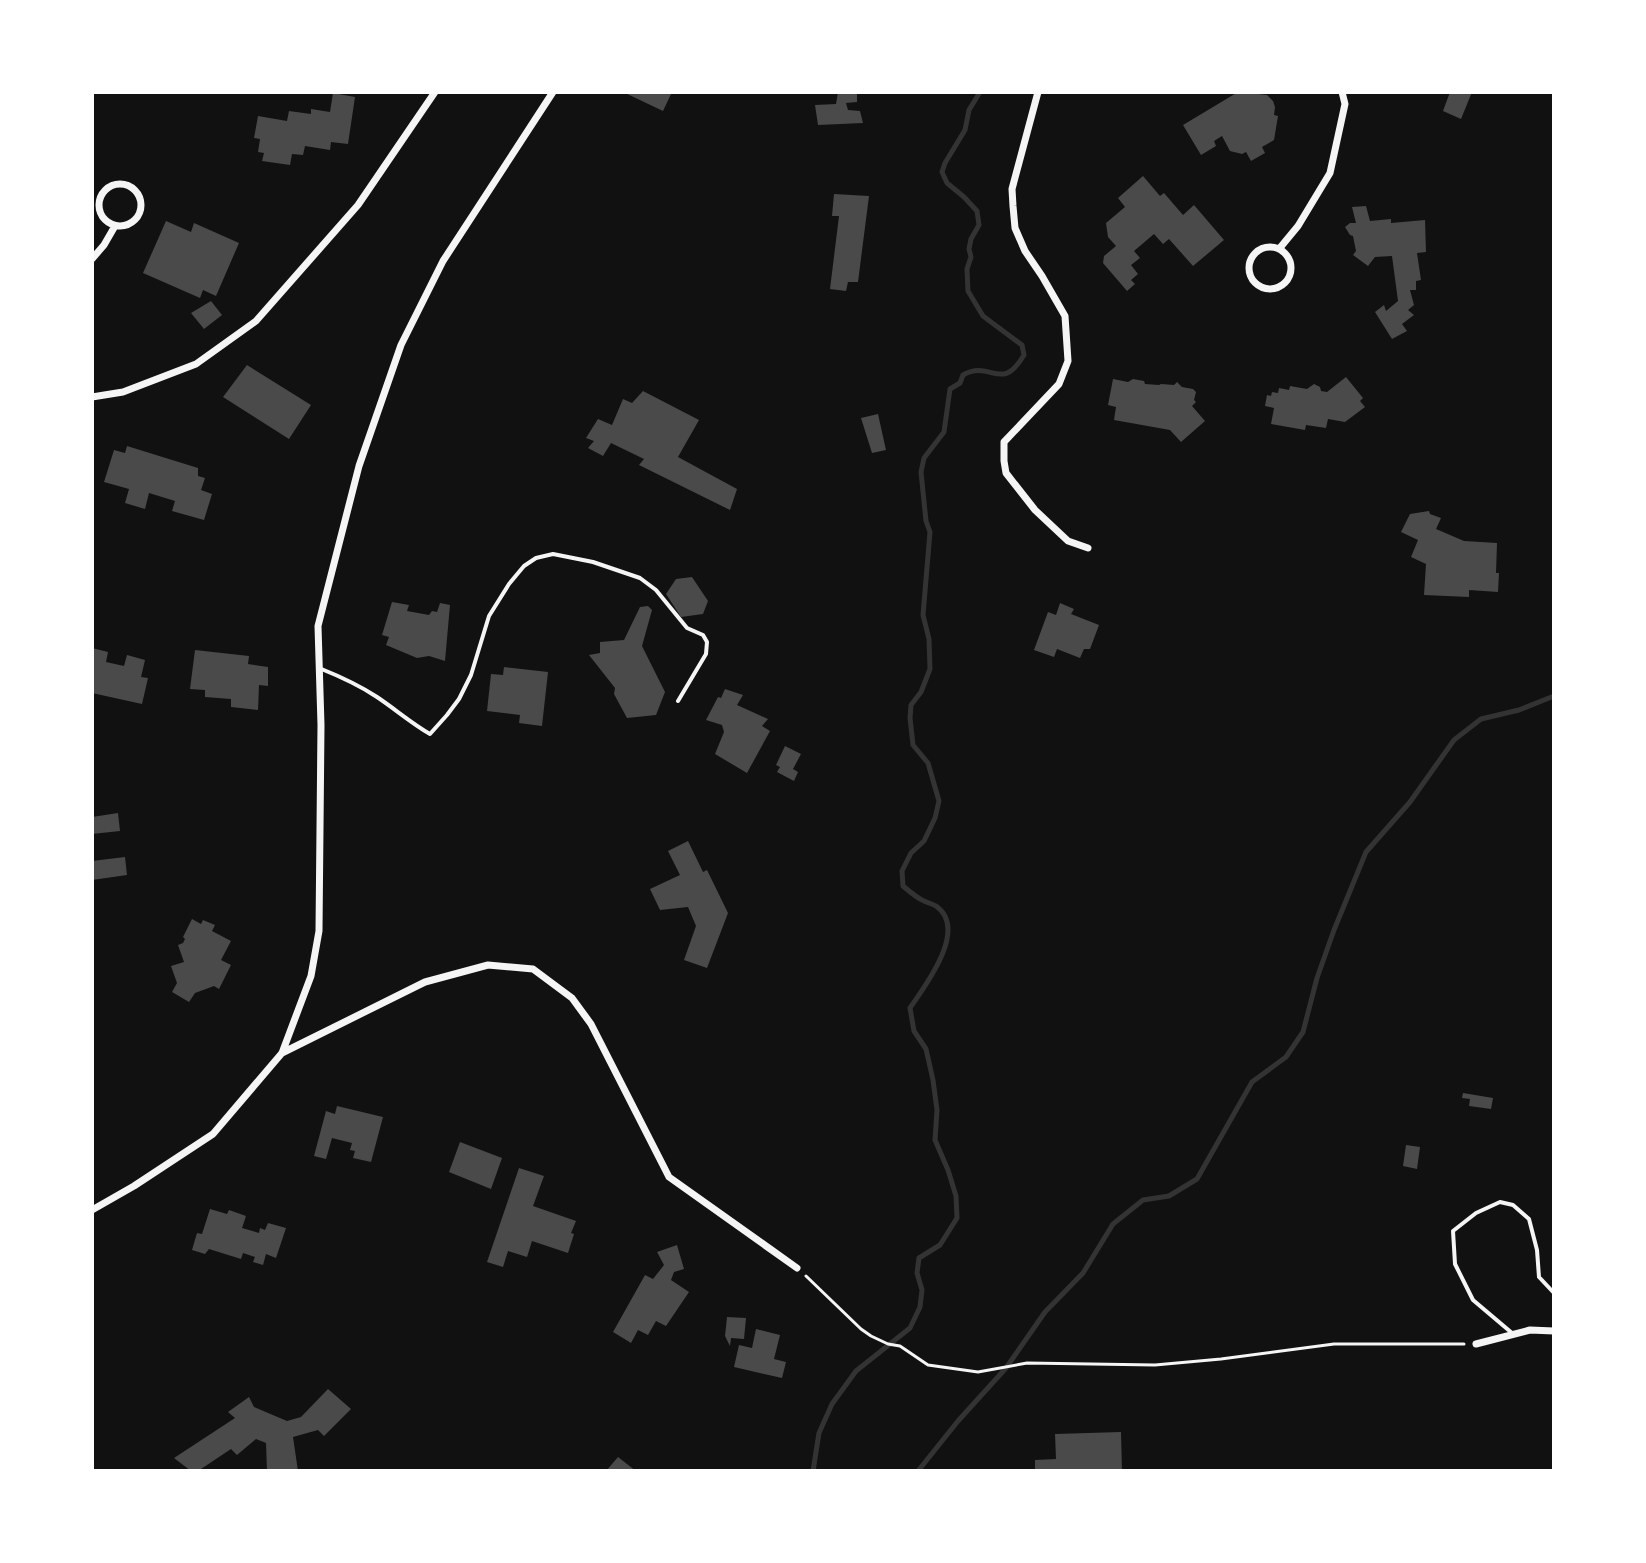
<svg xmlns="http://www.w3.org/2000/svg" width="1646" height="1563" font-family="Cabin,sans-serif">
  <rect width="100%" height="100%" fill="#111"/>
  <g fill="none" stroke-linecap="round" stroke-linejoin="round">
    <path stroke="#333" stroke-width="5" d="M 813,1471 L 819,1433 L 832,1404 L 856,1371 L 910,1328 L 920,1307 L 922,1290 L 917,1273 L 919,1258 L 940,1245 L 957,1218 L 956,1196 L 948,1170 L 935,1140 L 937,1110 L 933,1080 L 926,1049 L 914,1031 L 910,1008 C 925,986 969,929 936,906 C 933,904 928,903 924,901 C 917,898 910,892 903,886 L 902,871 L 911,853 L 924,841 L 935,818 L 939,801 L 928,763 L 913,745 L 910,718 L 911,705 L 921,692 L 930,669 L 929,639 L 923,615 L 930,532 L 926,521 L 921,472 L 924,458 L 944,432 L 950,389 L 960,383 L 963,375 C 991,359 1001,394 1024,355 L 1022,345 L 983,316 L 968,291 L 967,269 L 971,257 L 969,249 L 971,239 L 979,225 L 977,211 L 964,197 L 947,183 L 942,172 L 945,163 L 965,130 L 969,110 L 980,92
      M 918,1471 L 958,1421 L 1006,1368 L 1045,1312 L 1083,1273 L 1113,1224 L 1143,1200 L 1169,1196 L 1197,1179 L 1252,1082 L 1286,1057 L 1303,1032 L 1317,978 L 1334,930 L 1366,852 L 1410,802 L 1454,740 L 1481,719 L 1519,710 L 1554,696"/>
  </g>
  <path fill="#4a4a4a" d="M 623,92 L 672,92 L 663,111 Z
    M 838,92 L 857,92 L 857,102 L 846,103 L 848,110 L 860,111 L 863,123 L 818,125 L 815,105 L 836,104 Z
    M 1238,92 L 1259,92 L 1258,94 L 1267,95 L 1273,101 L 1275,107 L 1274,115 L 1278,116 L 1274,140 L 1262,147 L 1265,153 L 1251,161 L 1246,152 L 1242,154 L 1230,151 L 1222,136 L 1214,141 L 1216,146 L 1201,155 L 1183,125 Z
    M 1450,92 L 1472,92 L 1461,119 L 1443,111 Z
    M 333,93 L 355,97 L 348,144 L 331,142 L 330,150 L 305,146 L 303,155 L 292,154 L 290,165 L 262,161 L 264,153 L 258,152 L 260,139 L 254,138 L 258,116 L 287,121 L 289,111 L 311,114 L 311,109 L 330,112 Z
    M 1143,176 L 1160,196 L 1164,193 L 1183,215 L 1194,205 L 1224,240 L 1193,266 L 1169,239 L 1163,244 L 1154,234 L 1134,251 L 1140,258 L 1131,265 L 1138,274 L 1131,280 L 1135,284 L 1127,291 L 1103,263 L 1104,256 L 1116,246 L 1108,237 L 1106,223 L 1125,207 L 1118,198 Z
    M 834,194 L 869,196 L 858,282 L 848,282 L 846,291 L 830,289 L 839,216 L 832,216 Z
    M 1366,206 L 1370,221 L 1391,219 L 1391,223 L 1425,220 L 1426,252 L 1417,253 L 1421,280 L 1416,281 L 1416,290 L 1410,290 L 1414,305 L 1408,310 L 1414,315 L 1402,324 L 1407,331 L 1392,339 L 1375,312 L 1384,305 L 1386,311 L 1398,301 L 1392,256 L 1375,257 L 1368,266 L 1353,255 L 1356,251 L 1353,236 L 1350,235 L 1345,227 L 1350,223 L 1356,223 L 1352,207 Z
    M 166,221 L 191,232 L 194,223 L 239,243 L 216,296 L 203,290 L 200,298 L 143,273 Z
    M 211,301 L 222,315 L 204,329 L 191,313 Z
    M 247,365 L 311,405 L 289,439 L 223,397 Z
    M 1346,377 L 1363,398 L 1360,401 L 1365,407 L 1345,422 L 1328,419 L 1326,428 L 1306,425 L 1305,430 L 1271,424 L 1274,408 L 1265,406 L 1267,395 L 1271,396 L 1272,392 L 1278,393 L 1279,388 L 1289,390 L 1290,386 L 1307,389 L 1314,384 L 1320,387 L 1321,391 L 1327,392 Z
    M 1113,379 L 1128,382 L 1133,379 L 1144,381 L 1145,384 L 1159,385 L 1161,384 L 1174,385 L 1177,382 L 1182,387 L 1193,389 L 1196,392 L 1194,400 L 1196,402 L 1192,406 L 1205,421 L 1181,442 L 1170,430 L 1114,420 L 1116,407 L 1108,405 Z
    M 643,391 L 699,420 L 678,457 L 737,489 L 730,510 L 639,465 L 644,459 L 611,443 L 603,456 L 588,448 L 594,441 L 586,438 L 598,419 L 612,425 L 623,399 L 632,403 Z
    M 878,414 L 886,450 L 872,453 L 861,418 Z
    M 127,446 L 198,468 L 198,476 L 205,478 L 201,490 L 212,494 L 204,520 L 172,511 L 175,501 L 149,493 L 145,509 L 125,503 L 129,489 L 104,482 L 114,450 L 125,453 Z
    M 1429,511 L 1430,514 L 1441,518 L 1436,529 L 1464,541 L 1497,543 L 1496,573 L 1499,573 L 1498,592 L 1469,590 L 1469,597 L 1424,595 L 1426,564 L 1411,557 L 1418,540 L 1401,532 L 1410,514 Z
    M 692,577 L 708,601 L 703,614 L 681,617 L 666,594 L 676,579 Z
    M 392,602 L 409,605 L 407,611 L 429,615 L 432,611 L 437,612 L 440,603 L 450,605 L 445,661 L 429,656 L 417,658 L 386,645 L 389,637 L 382,635 Z
    M 1060,603 L 1074,609 L 1071,614 L 1099,625 L 1090,649 L 1084,649 L 1080,658 L 1057,649 L 1054,657 L 1034,650 L 1048,612 L 1056,615 Z
    M 648,606 L 652,610 L 642,646 L 665,692 L 656,715 L 627,718 L 614,694 L 615,688 L 589,655 L 600,653 L 600,642 L 624,640 L 640,607 Z
    M 92,648 L 108,652 L 106,662 L 124,666 L 127,655 L 145,660 L 141,677 L 148,678 L 142,704 L 92,693 Z
    M 195,650 L 249,656 L 248,664 L 268,667 L 268,686 L 259,685 L 258,710 L 231,707 L 231,699 L 205,697 L 205,690 L 190,689 Z
    M 504,667 L 548,672 L 542,726 L 519,723 L 520,715 L 487,711 L 491,674 L 503,675 Z
    M 725,689 L 743,695 L 737,705 L 768,719 L 762,726 L 770,731 L 747,773 L 715,754 L 724,732 L 722,725 L 706,720 L 718,697 L 721,698 Z
    M 785,746 L 801,754 L 793,769 L 798,772 L 794,781 L 777,772 L 780,767 L 776,765 Z
    M 118,813 L 120,831 L 92,834 L 92,817 Z
    M 688,841 L 703,872 L 707,870 L 728,913 L 707,968 L 684,960 L 696,926 L 688,907 L 660,910 L 650,889 L 680,875 L 668,851 Z
    M 125,857 L 127,875 L 92,880 L 92,861 Z
    M 192,919 L 201,924 L 203,920 L 215,925 L 212,931 L 231,941 L 221,960 L 231,965 L 219,989 L 214,986 L 195,993 L 189,1002 L 172,992 L 177,983 L 171,966 L 184,962 L 178,945 L 183,943 L 185,939 L 183,937 Z
    M 1463,1093 L 1493,1098 L 1491,1109 L 1469,1106 L 1470,1099 L 1462,1098 Z
    M 337,1106 L 383,1117 L 371,1162 L 353,1158 L 355,1151 L 350,1150 L 352,1143 L 332,1138 L 326,1159 L 314,1156 L 326,1111 L 335,1114 Z
    M 460,1142 L 502,1158 L 491,1189 L 449,1172 Z
    M 1406,1145 L 1420,1147 L 1417,1169 L 1403,1166 Z
    M 519,1168 L 544,1176 L 533,1206 L 576,1221 L 571,1233 L 574,1234 L 568,1253 L 532,1241 L 527,1257 L 508,1251 L 503,1267 L 487,1262 Z
    M 210,1209 L 227,1214 L 229,1210 L 246,1216 L 242,1228 L 259,1233 L 260,1228 L 265,1230 L 268,1223 L 286,1228 L 276,1258 L 266,1254 L 263,1265 L 253,1262 L 255,1257 L 243,1253 L 241,1259 L 209,1249 L 205,1254 L 192,1250 L 197,1233 L 202,1234 Z
    M 677,1245 L 684,1269 L 674,1272 L 671,1280 L 689,1292 L 666,1326 L 656,1321 L 648,1335 L 638,1330 L 631,1343 L 613,1332 L 645,1275 L 653,1279 L 664,1265 L 657,1252 Z
    M 727,1317 L 746,1318 L 744,1339 L 731,1338 L 730,1346 L 725,1336 Z
    M 756,1329 L 780,1335 L 774,1359 L 786,1362 L 782,1378 L 734,1367 L 739,1345 L 752,1348 Z
    M 328,1389 L 351,1409 L 324,1436 L 318,1430 L 293,1437 L 298,1471 L 267,1471 L 266,1443 L 256,1439 L 237,1455 L 231,1449 L 198,1471 L 191,1471 L 174,1458 L 235,1418 L 228,1412 L 249,1397 L 254,1407 L 287,1421 L 301,1417 Z
    M 1121,1432 L 1122,1471 L 1035,1471 L 1035,1460 L 1056,1459 L 1055,1434 Z
    M 618,1457 L 636,1471 L 606,1471 Z"/>
  <g fill="none" stroke-linecap="round" stroke-linejoin="round">
    <path stroke="#f5f5f5" stroke-width="3" d="M 806,1276 L 861,1329 L 871,1336 L 888,1344 L 900,1346 L 928,1365 L 978,1372 L 1027,1363 L 1155,1365 L 1221,1359 L 1334,1344 L 1464,1344"/>
    <path stroke="#f5f5f5" stroke-width="4" d="M 319,668 C 339,676 359,685 377,697 C 395,709 411,723 430,734 L 447,715 L 459,699 L 471,675 L 489,616 L 509,584 L 524,566 L 536,558 L 553,554 L 593,562 L 640,578 L 656,590 L 687,628 L 703,635 L 707,642 L 706,654 L 678,701
      M 1512,1333 L 1473,1300 L 1455,1264 L 1453,1231 L 1476,1213 L 1500,1202 L 1513,1205 L 1529,1219 L 1537,1250 L 1539,1277 L 1554,1293"/>
    <path stroke="#f5f5f5" stroke-width="7" d="M 1038,92 L 1012,189 L 1013,206 L 1015,228 L 1025,251 L 1042,276 L 1065,316 L 1068,361 L 1059,384 L 1004,442 L 1004,461 L 1006,473 L 1035,510 L 1068,541 L 1088,548
      M99 205a21 21 0 1 1 42 0a21 21 0 1 1-42 0Z
      M1249 268a21 21 0 1 1 42 0a21 21 0 1 1-42 0Z
      M 1279,249 L 1298,226 L 1330,173 L 1345,104 L 1342,92
      M 92,259 L 104,245 L 115,226
      M 92,397 L 123,392 L 196,364 L 256,321 L 358,205 L 435,92
      M 282,1053 L 425,982 L 488,965 L 533,969 L 572,998 L 591,1024 L 669,1177 L 797,1268
      M 92,1210 L 134,1186 L 213,1134 L 282,1053 L 311,976 L 319,931 L 321,725 L 318,626 L 359,466 L 401,345 L 443,261 L 553,92
      M 1476,1344 L 1530,1330 L 1554,1331"/>
  </g>
  <rect width="1646" height="1563" fill="none" stroke="#ffffff" stroke-width="188"/>
</svg>
